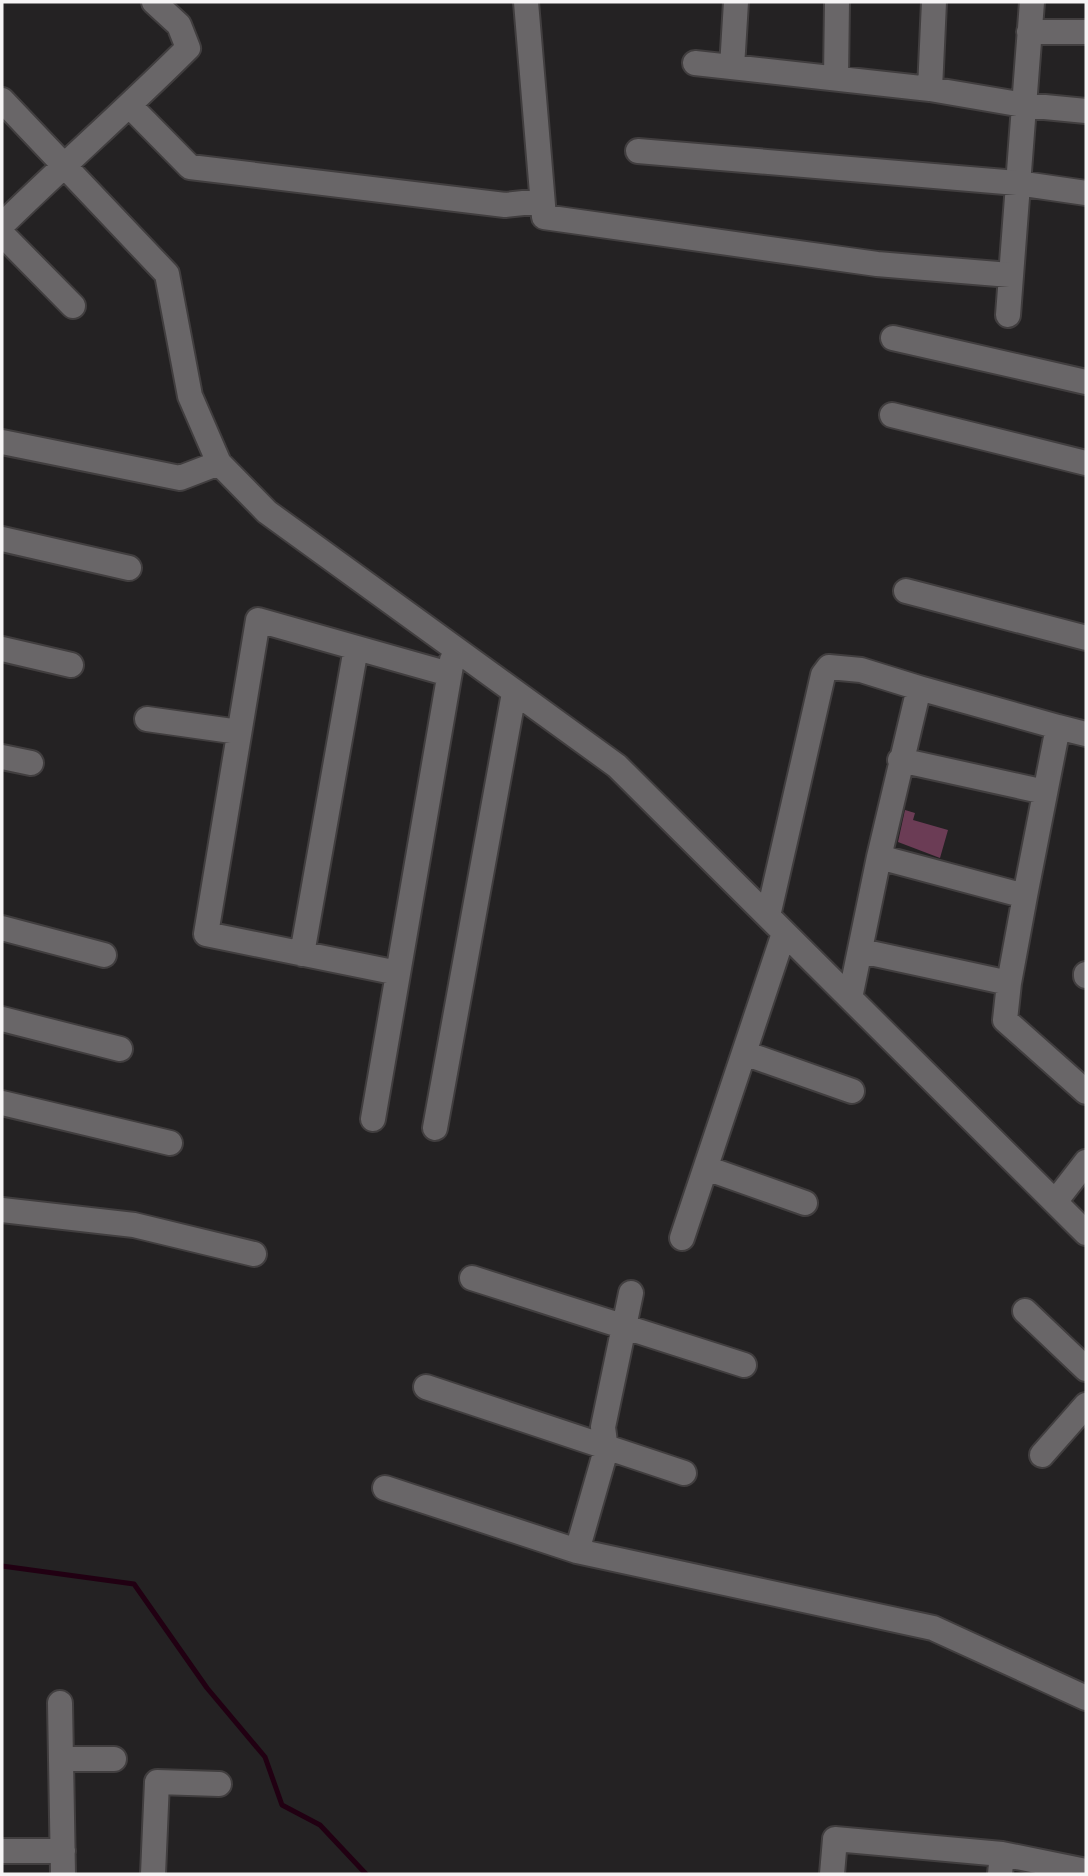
<svg xmlns="http://www.w3.org/2000/svg" width="1088" height="1876" font-family="Mulish,sans-serif">
  <rect width="100%" height="100%" fill="#242223"/>
  <g fill="none" stroke-linecap="round" stroke-linejoin="round">
    <path stroke="#210012" stroke-width="5" d="M 2,1566 L 134,1584 L 207,1688 L 265,1757 L 282,1805 L 320,1825 L 366,1874"/>
  </g>
  <path fill="#6b3c55" d="M 905,810 L 915,813 L 913,820 L 948,830 L 940,858 L 898,842 Z"/>
  <g fill="none" stroke-linecap="round" stroke-linejoin="round">
    <g stroke="#413e3f" stroke-width="28">
      <path id="minor" d="M 526,2 L 544,217 L 877,264 L 1010,275
        M 1029,32 L 1086,32
        M 695,63 L 930,89 L 1024,105 L 1086,111
        M 732,67 L 736,2
        M 836,78 L 837,2
        M 930,89 L 934,2
        M 2,100 L 167,274 L 190,396 L 219,463 L 267,512 L 617,766 L 1086,1233
        M 130,106 L 190,167 L 505,205 L 542,201
        M 638,151 L 1017,183 L 1086,193
        M 2,225 C 63,165 127,109 188,48 L 179,25 L 154,2
        M 2,234 L 73,306
        M 1008,315 L 1032,2
        M 893,338 L 1086,382
        M 892,415 L 1086,463
        M 2,442 L 180,478 L 219,463
        M 2,539 L 129,568
        M 906,591 L 1086,638
        M 2,649 L 71,665
        M 919,688 L 1058,727
        M 147,719 L 239,732
        M 2,757 L 31,763
        M 900,760 L 1045,792
        M 768,916 L 823,675 L 829,667 L 861,670 L 919,688 L 879,857 L 1025,896 L 1058,727 L 1086,734
        M 2,928 L 104,955
        M 861,951 L 1009,983 L 1005,1020 L 1086,1092
        M 302,954 L 356,648
        M 398,973 L 206,934 L 258,620 L 449,674
        M 1086,976 L 1086,974
        M 1009,983 L 1025,896
        M 850,998 L 879,857
        M 2,1019 L 120,1049
        M 744,1053 L 852,1091
        M 2,1103 L 170,1143
        M 373,1119 L 452,660
        M 435,1128 L 514,693
        M 706,1168 L 805,1203
        M 1055,1202 L 1086,1162
        M 2,1210 L 134,1225 L 254,1254
        M 682,1238 L 784,933
        M 472,1278 L 744,1365
        M 1025,1311 L 1086,1369
        M 426,1387 L 684,1473
        M 1042,1455 L 1086,1405
        M 385,1488 L 577,1551 L 933,1628 L 1086,1698
        M 577,1551 L 606,1450 L 603,1427 L 631,1293
        M 60,1703 L 63,1874
        M 62,1759 L 114,1759
        M 2,1851 L 63,1851
        M 153,1874 L 157,1782 L 219,1784
        M 832,1874 L 835,1839 L 1002,1854
        M 1000,1874 L 1002,1854 L 1086,1871"/>
    </g>
    <use href="#minor" stroke="#696668" stroke-width="24"/>
  </g>
  <rect width="1088" height="1876" fill="none" stroke="#f6f4f5" stroke-width="7"/>
</svg>
